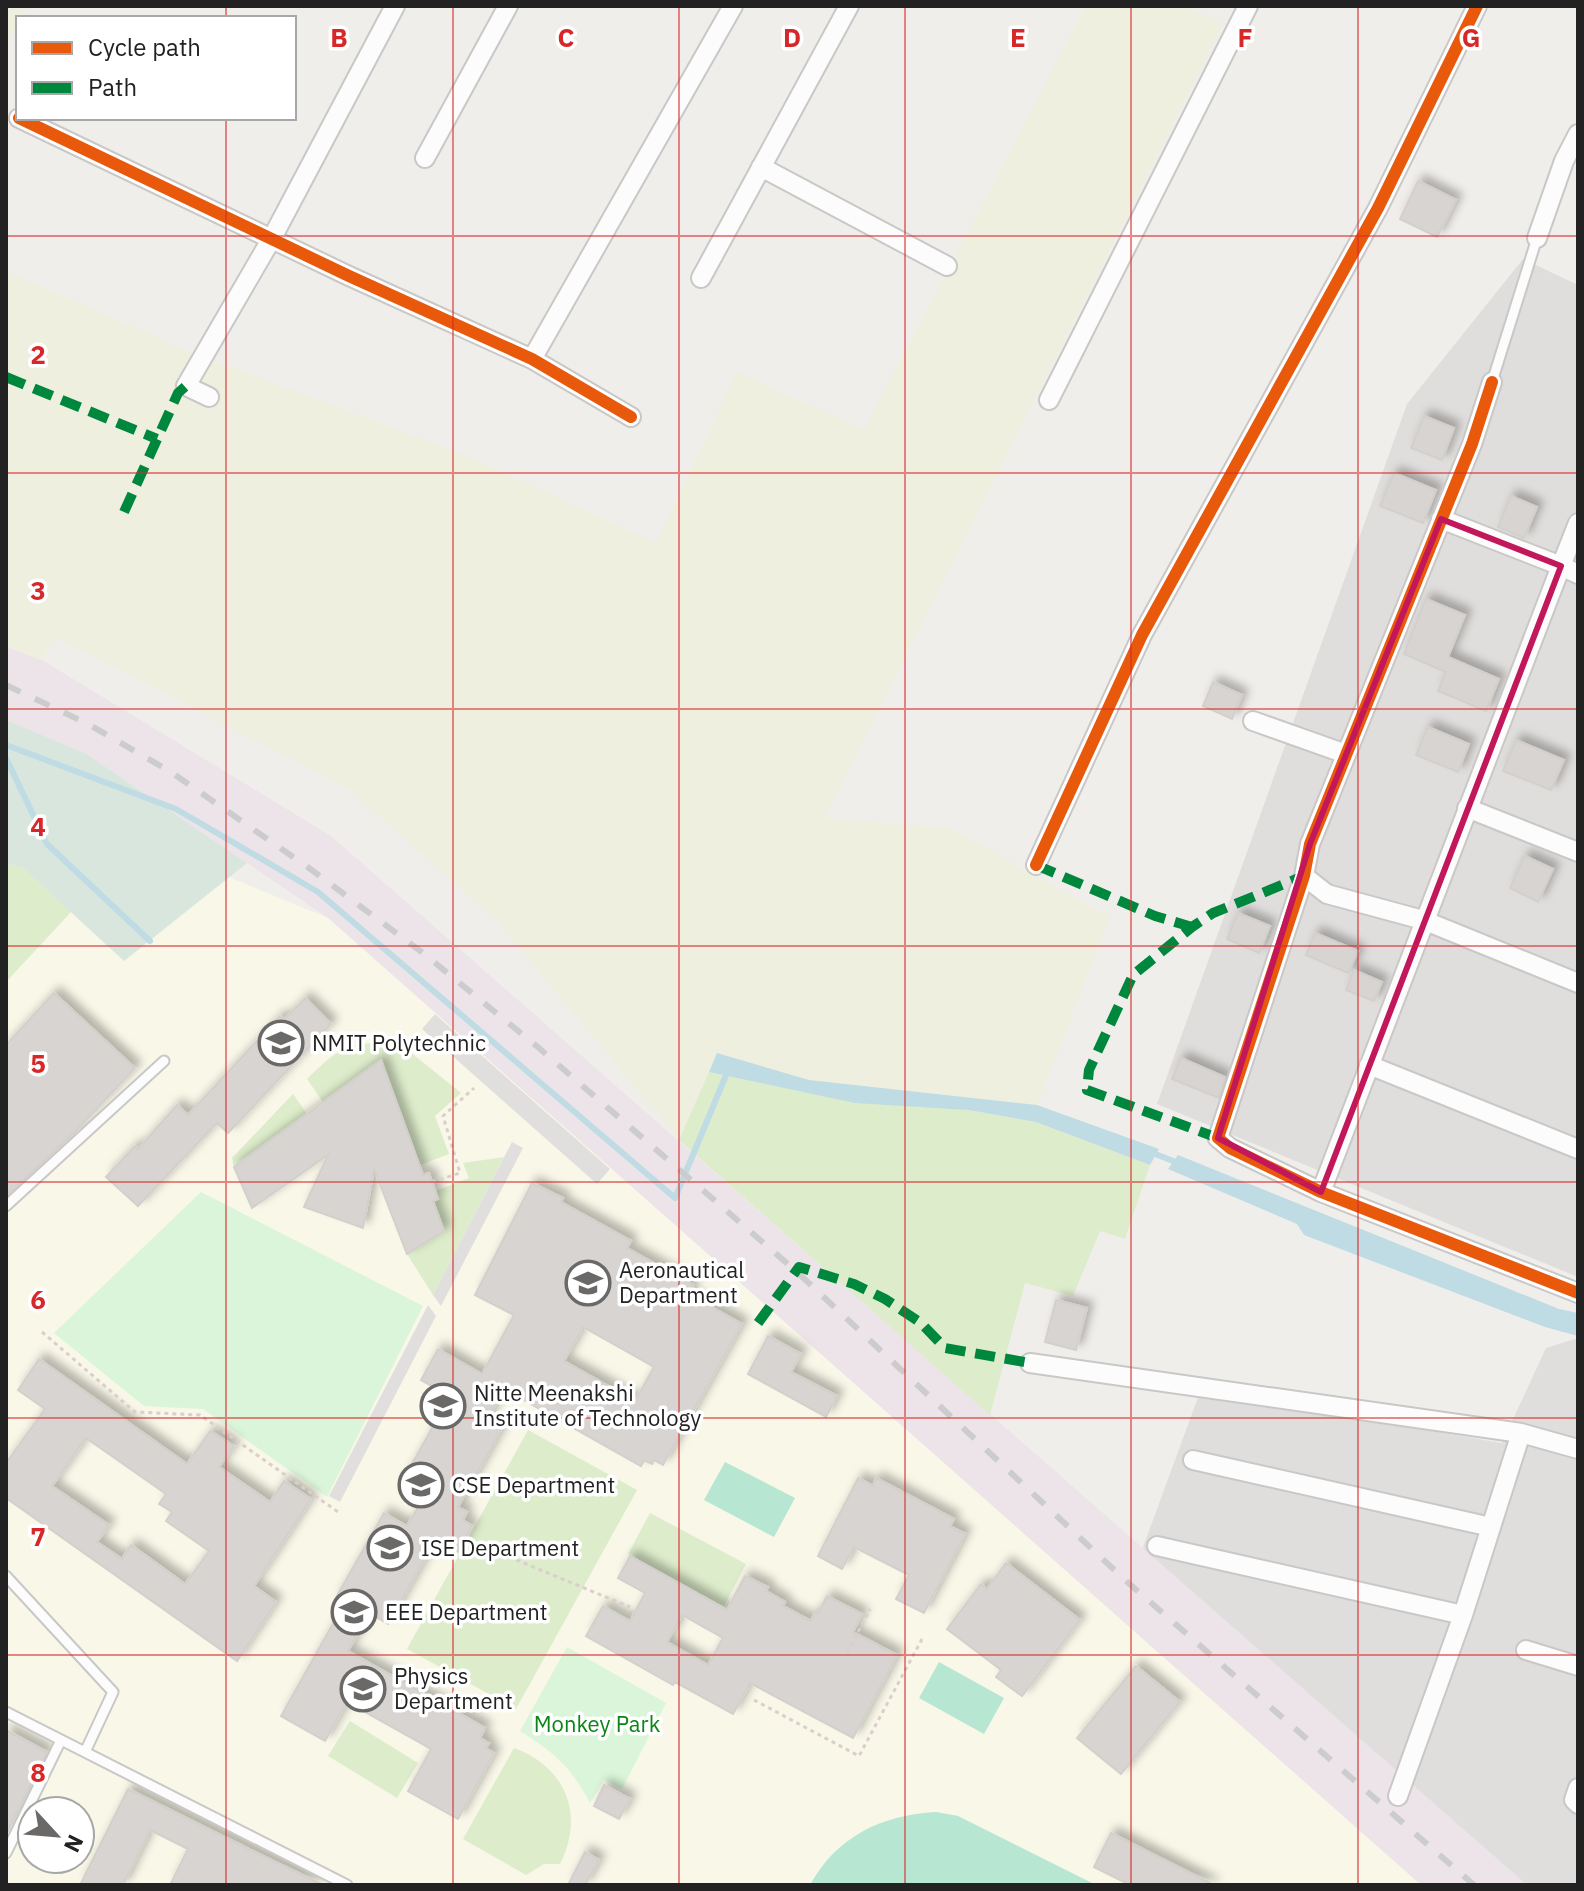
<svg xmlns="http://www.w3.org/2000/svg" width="1584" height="1891" font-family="'IBM Plex Sans',sans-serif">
  <defs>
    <filter id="shadow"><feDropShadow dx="6" dy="-6" stdDeviation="4" flood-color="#0004"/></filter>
  </defs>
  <rect width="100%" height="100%" fill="#f0eeeb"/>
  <path fill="#dfdedc" d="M 1523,259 L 1578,285 L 1578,1277 L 1157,1104 L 1407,404 Z
    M 1578,1338 L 1578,1885 L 1527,1885 L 1142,1550 L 1200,1392 L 1502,1443 L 1546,1348 Z"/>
  <path fill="#ede4e9" d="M 6,647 L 42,660 L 331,836 L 1527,1885 L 1421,1885 L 328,918 L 85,753 L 6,720 Z"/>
  <path fill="#f8f7e8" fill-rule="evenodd" d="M 6,785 L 328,918 L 1421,1885 L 6,1885 ZM 32,1811 L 80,1811 L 80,1859 L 32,1859 Z"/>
  <path fill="#efefdf" d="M 6,6 L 28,6 L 21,18 L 18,18 L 18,24 L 6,46 Z
    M 1086,6 L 1186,6 L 1223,23 L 825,818 L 950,828 L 1110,917 L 1037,1105 L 809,1080 L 717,1053 L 679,1139 L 495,919 L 349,789 L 54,636 L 42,660 L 6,647 L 6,271 L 186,350 L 470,457 L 656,543 L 737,372 L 864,430 Z"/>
  <path fill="#ddeccb" d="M 6,864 L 22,867 L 71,912 L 6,982 Z
    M 378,1043 L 409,1051 L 461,1093 L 435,1116 L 449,1154 L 420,1165 L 381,1060 L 323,1102 L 307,1079 C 331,1056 342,1043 378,1043 Z
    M 709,1072 L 770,1085 L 969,1110 L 1036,1122 L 1150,1165 L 1125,1239 L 1100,1231 L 1073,1296 L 1025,1283 L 990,1415 L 679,1140 Z
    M 293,1094 L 307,1114 L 234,1167 L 232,1158 Z
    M 504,1157 L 433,1295 L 407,1254 L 444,1231 L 433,1201 L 438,1198 L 435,1191 L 469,1178 L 463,1163 Z
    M 528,1430 L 637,1490 L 516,1709 L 407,1649 Z
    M 650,1513 L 746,1564 L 724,1606 L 628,1554 Z
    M 350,1721 L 418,1763 L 397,1798 L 328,1756 Z
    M 514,1748 C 566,1767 585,1815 560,1864 L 544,1864 L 526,1875 L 463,1839 Z"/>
  <path fill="#d9e6de" d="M 6,720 L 85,753 L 247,863 L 124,961 L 22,867 L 6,864 Z"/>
  <path fill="#daf5da" d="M 201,1192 L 423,1306 L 327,1497 L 203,1409 L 144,1406 L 54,1333 Z
    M 567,1647 L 666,1703 L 622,1789 L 604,1780 L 590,1803 C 571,1767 555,1753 520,1731 Z"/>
  <path fill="#b7e6d2" d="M 725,1462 L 795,1498 L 774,1537 L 704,1500 Z
    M 939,1662 L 1004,1698 L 984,1734 L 919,1698 Z
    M 936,1812 L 958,1816 L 1096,1885 L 810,1885 C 837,1836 882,1815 936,1812 Z"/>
  <path fill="#e0dfde" d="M 435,1014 L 610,1169 L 597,1184 L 422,1029 Z
    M 512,1142 L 523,1148 L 441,1306 L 433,1295 Z
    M 428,1305 L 436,1316 L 340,1502 L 329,1496 Z"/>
  <path fill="#bfdbe3" d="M 717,1053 L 809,1080 L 1037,1105 L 1159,1149 L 1150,1165 L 1036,1122 L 969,1110 L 855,1103 L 709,1072 Z
    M 1178,1155 L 1559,1309 L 1578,1313 L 1578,1336 L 1545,1327 L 1304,1235 L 1297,1224 L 1168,1169 Z"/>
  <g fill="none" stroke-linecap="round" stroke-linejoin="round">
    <path stroke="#bfdbe3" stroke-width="6" d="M 6,745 L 176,809 L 318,892 L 675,1198 L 729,1068
      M 6,758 L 47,844 L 150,941
      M 1150,1152 L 1181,1164"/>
  </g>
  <path fill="#d7d4d2" stroke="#d3d0cc" stroke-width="2" fill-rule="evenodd" filter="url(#shadow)" d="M 1418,181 L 1456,200 L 1437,237 L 1400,219 Z
    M 1424,416 L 1454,428 L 1442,460 L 1411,448 Z
    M 1394,473 L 1436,490 L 1423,523 L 1380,506 Z
    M 1511,496 L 1537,507 L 1524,538 L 1498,527 Z
    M 1426,599 L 1465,615 L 1448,657 L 1499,679 L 1486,711 L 1438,691 L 1446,672 L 1404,654 Z
    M 1213,682 L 1242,695 L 1232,719 L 1203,706 Z
    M 1428,727 L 1469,744 L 1458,772 L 1416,755 Z
    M 1516,740 L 1564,760 L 1551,790 L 1503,771 Z
    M 1525,856 L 1553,869 L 1538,902 L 1510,888 Z
    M 1238,913 L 1270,926 L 1259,953 L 1227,939 Z
    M 1315,933 L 1358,951 L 1348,973 L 1306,955 Z
    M 1354,970 L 1382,982 L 1374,1001 L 1346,990 Z
    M 54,993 L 135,1068 L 75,1132 L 6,1196 L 6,1045 Z
    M 305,998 L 331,1024 L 228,1133 L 217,1123 L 138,1206 L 106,1177 L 135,1146 L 138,1149 L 177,1105 L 188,1115 L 280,1016 L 284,1020 Z
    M 1181,1058 L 1225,1077 L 1219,1098 L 1172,1079 Z
    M 381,1060 L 423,1175 L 429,1173 L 432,1182 L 438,1199 L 433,1201 L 444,1231 L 407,1254 L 374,1169 L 363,1228 L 304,1207 L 328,1155 L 252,1208 L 234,1167 Z
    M 532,1183 L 563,1198 L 561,1202 L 631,1241 L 627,1248 L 693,1285 L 688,1294 L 742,1324 L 663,1465 L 654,1460 L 652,1464 L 644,1460 L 641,1466 L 504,1389 L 486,1422 L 501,1430 L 458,1507 L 467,1512 L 463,1520 L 472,1526 L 456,1555 L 446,1549 L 442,1557 L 430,1550 L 388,1624 L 369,1613 L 348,1651 L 485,1728 L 480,1738 L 489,1743 L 486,1748 L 494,1753 L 458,1819 L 408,1791 L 431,1749 L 347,1702 L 325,1741 L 281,1716 L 344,1604 L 335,1599 L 384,1513 L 407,1526 L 422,1500 L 399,1487 L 450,1396 L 421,1380 L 438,1349 L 482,1374 L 514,1315 L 475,1295 ZM 583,1327 L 654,1367 L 635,1401 L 564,1361 Z
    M 1056,1300 L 1087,1308 L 1076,1350 L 1045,1342 Z
    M 768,1336 L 801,1354 L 791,1372 L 837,1396 L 826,1417 L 748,1374 Z
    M 39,1359 L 187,1464 L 210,1431 L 234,1446 L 219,1467 L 270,1502 L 284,1481 L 311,1499 L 254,1586 L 276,1602 L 237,1661 L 6,1498 L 6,1463 L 45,1409 L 18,1390 ZM 86,1438 L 166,1494 L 159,1504 L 172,1512 L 166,1521 L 209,1551 L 185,1584 L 131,1545 L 122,1559 L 97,1542 L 109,1525 L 52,1486 Z
    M 858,1478 L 873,1486 L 876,1478 L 954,1519 L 950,1526 L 965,1534 L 924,1613 L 896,1599 L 909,1575 L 854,1547 L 842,1569 L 818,1556 Z
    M 630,1556 L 727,1610 L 745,1576 L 768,1587 L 766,1591 L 785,1602 L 783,1606 L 811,1621 L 815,1612 L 818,1613 L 827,1596 L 862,1614 L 853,1632 L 897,1655 L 853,1738 L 750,1683 L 733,1714 L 675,1682 L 673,1685 L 586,1636 L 603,1606 L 630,1621 L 645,1593 L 618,1578 ZM 682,1615 L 723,1638 L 708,1665 L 667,1642 Z
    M 1006,1563 L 1080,1620 L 1022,1696 L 996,1677 L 1001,1670 L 947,1629 L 981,1584 L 987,1589 Z
    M 1136,1666 L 1180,1702 L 1121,1774 L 1077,1738 Z
    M 6,1730 L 47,1752 L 6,1835 Z
    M 604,1785 L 630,1799 L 619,1819 L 594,1806 Z
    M 128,1789 L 261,1855 L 323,1885 L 170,1885 L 188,1849 L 150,1830 L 123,1885 L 80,1885 Z
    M 1111,1833 L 1214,1885 L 1130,1885 L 1094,1867 Z
    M 585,1852 L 599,1860 L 585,1885 L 568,1885 Z"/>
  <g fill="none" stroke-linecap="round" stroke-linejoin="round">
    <g stroke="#c9c8c7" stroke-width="13">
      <path id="service" d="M 1492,382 L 1537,238
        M 6,1206 L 164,1061
        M 6,1576 L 113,1692 L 85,1752
        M 6,1712 L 347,1885
        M 6,1853 L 61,1740"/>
    </g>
    <g stroke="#c9c8c7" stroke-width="22">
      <path id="minor" d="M 19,118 L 349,276 L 532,359 L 631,417
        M 425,158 L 508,6
        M 761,167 L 947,266
        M 1537,238 L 1564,161 L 1578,134
        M 701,278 L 849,6
        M 532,359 L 733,6
        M 1492,382 L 1472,444 L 1310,844 L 1304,876 L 1218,1138 L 1230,1148 L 1321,1192 L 1578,1293
        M 209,397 L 186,386 L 272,238 L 395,6
        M 1049,400 L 1248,6
        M 1578,523 L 1561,566 L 1578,574
        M 1253,721 L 1346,754
        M 1467,808 L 1578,852
        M 1036,865 L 1142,635 L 1378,208 L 1477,6
        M 1304,876 L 1327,894 L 1423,920 L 1578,983
        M 1369,1065 L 1578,1149
        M 1321,1192 L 1561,566 L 1441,519
        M 1030,1363 L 1521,1433 L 1578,1449
        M 1193,1460 L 1491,1527
        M 1157,1546 L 1463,1615
        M 1526,1650 L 1578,1666
        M 1578,1788 L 1574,1800 L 1578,1804
        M 1398,1796 L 1463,1615 L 1521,1433"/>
    </g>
    <path stroke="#dccecd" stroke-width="3" stroke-dasharray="4 4" stroke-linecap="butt" d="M 432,1182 L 460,1173 L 443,1116 L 474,1088
      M 42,1332 L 135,1412 L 200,1415 L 341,1514
      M 464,1540 L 490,1549 L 630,1607
      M 847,1653 L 870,1609
      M 754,1700 L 859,1756 L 922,1639"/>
    <use href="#service" stroke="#fdfcfc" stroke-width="9"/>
    <use href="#minor" stroke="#fdfcfc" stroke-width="18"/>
    <path stroke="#ccc" stroke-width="6" stroke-dasharray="16 16" stroke-linecap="butt" d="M 6,685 L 88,724 L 171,772 L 309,868 L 423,953 L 539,1048 L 797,1272 L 1125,1580 L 1474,1885"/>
    <path stroke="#00873e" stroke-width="10" stroke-dasharray="20 10" stroke-linecap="butt" d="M 6,377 L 157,439
      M 124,512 L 178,393 L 186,386
      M 1036,865 L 1155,916 L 1192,927
      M 1218,1138 L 1087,1090 L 1089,1070 L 1133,975 L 1192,927 L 1213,913 L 1304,876
      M 758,1323 L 799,1267 L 854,1284 L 885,1299 L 921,1323 L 945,1348 L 1030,1363"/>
    <g stroke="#fff" stroke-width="17">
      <path id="cycleway" d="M 19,118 L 349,276 L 532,359 L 631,417
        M 1492,382 L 1472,444 L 1310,844 L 1304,876 L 1218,1138 L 1230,1148 L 1321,1192 L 1578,1293
        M 1036,865 L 1142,635 L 1378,208 L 1477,6"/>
    </g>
    <use href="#cycleway" stroke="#e8590c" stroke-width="12"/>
  </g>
  <path fill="none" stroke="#c2185b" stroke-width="6" stroke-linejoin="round" d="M 1441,519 L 1561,566 L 1321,1192 L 1218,1138 L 1310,844 Z"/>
  <path fill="none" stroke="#d62828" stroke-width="2" stroke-opacity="0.55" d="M 226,6 L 226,18M 453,6 L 453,1885M 679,6 L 679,1885M 905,6 L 905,1885M 1131,6 L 1131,1885M 1358,6 L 1358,1885M 226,118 L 226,1885M 6,236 L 1578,236M 6,473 L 1578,473M 6,709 L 1578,709M 6,946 L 1578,946M 6,1182 L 1578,1182M 6,1418 L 1578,1418M 6,1655 L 1578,1655"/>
  <defs>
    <g id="university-ring" transform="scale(2.3)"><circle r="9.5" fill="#fff" stroke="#6a6968" stroke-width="1.5"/><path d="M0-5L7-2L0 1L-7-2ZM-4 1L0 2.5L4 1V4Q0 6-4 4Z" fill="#6a6968"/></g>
  </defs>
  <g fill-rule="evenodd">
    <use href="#university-ring" x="281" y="1043"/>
    <use href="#university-ring" x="588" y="1283"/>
    <use href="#university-ring" x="443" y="1406"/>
    <use href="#university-ring" x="421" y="1485"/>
    <use href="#university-ring" x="390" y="1548"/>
    <use href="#university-ring" x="354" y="1612"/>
    <use href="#university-ring" x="363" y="1689"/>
  </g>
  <g text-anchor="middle" stroke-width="7" stroke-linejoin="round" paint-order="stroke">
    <g font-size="22" fill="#222" stroke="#fff" text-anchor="start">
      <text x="312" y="1051">NMIT Polytechnic</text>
      <text x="619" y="1278">Aeronautical<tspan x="619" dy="25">Department</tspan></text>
      <text x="474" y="1401">Nitte Meenakshi<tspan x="474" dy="25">Institute of Technology</tspan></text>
      <text x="452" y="1493">CSE Department</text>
      <text x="421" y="1556">ISE Department</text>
      <text x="385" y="1620">EEE Department</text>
      <text x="394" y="1684">Physics<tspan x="394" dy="25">Department</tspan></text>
    </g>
    <g font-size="22" fill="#0c8416" stroke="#fff">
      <text x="597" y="1732">Monkey Park</text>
    </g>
  </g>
  <g font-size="26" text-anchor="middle" font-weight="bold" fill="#d62828" stroke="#fff" stroke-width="7" stroke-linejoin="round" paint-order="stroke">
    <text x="339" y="47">B</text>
    <text x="566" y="47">C</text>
    <text x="792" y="47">D</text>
    <text x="1018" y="47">E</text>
    <text x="1245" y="47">F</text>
    <text x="1471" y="47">G</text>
    <text x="38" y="364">2</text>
    <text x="38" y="600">3</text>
    <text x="38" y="836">4</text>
    <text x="38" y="1073">5</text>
    <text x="38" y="1309">6</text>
    <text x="38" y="1546">7</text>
    <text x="38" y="1782">8</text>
  </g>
  <rect width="1584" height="1891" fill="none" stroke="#222222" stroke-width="16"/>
  <rect x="16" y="16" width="280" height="104" fill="#ffffff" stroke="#a7a7a7" stroke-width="2"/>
  <rect x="32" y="42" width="40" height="12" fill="#e8590c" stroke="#a7a7a7" stroke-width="2"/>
  <text x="88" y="56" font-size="24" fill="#222222">Cycle path</text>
  <rect x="32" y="82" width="40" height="12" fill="#00873e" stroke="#a7a7a7" stroke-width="2"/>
  <text x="88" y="96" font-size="24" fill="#222222">Path</text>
  <g transform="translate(56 1835) rotate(116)"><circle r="38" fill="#ffffff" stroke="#a7a7a7" stroke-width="2"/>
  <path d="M0-6L14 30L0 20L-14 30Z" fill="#6a6968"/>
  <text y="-12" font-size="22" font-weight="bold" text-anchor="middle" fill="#222222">N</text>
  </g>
</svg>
